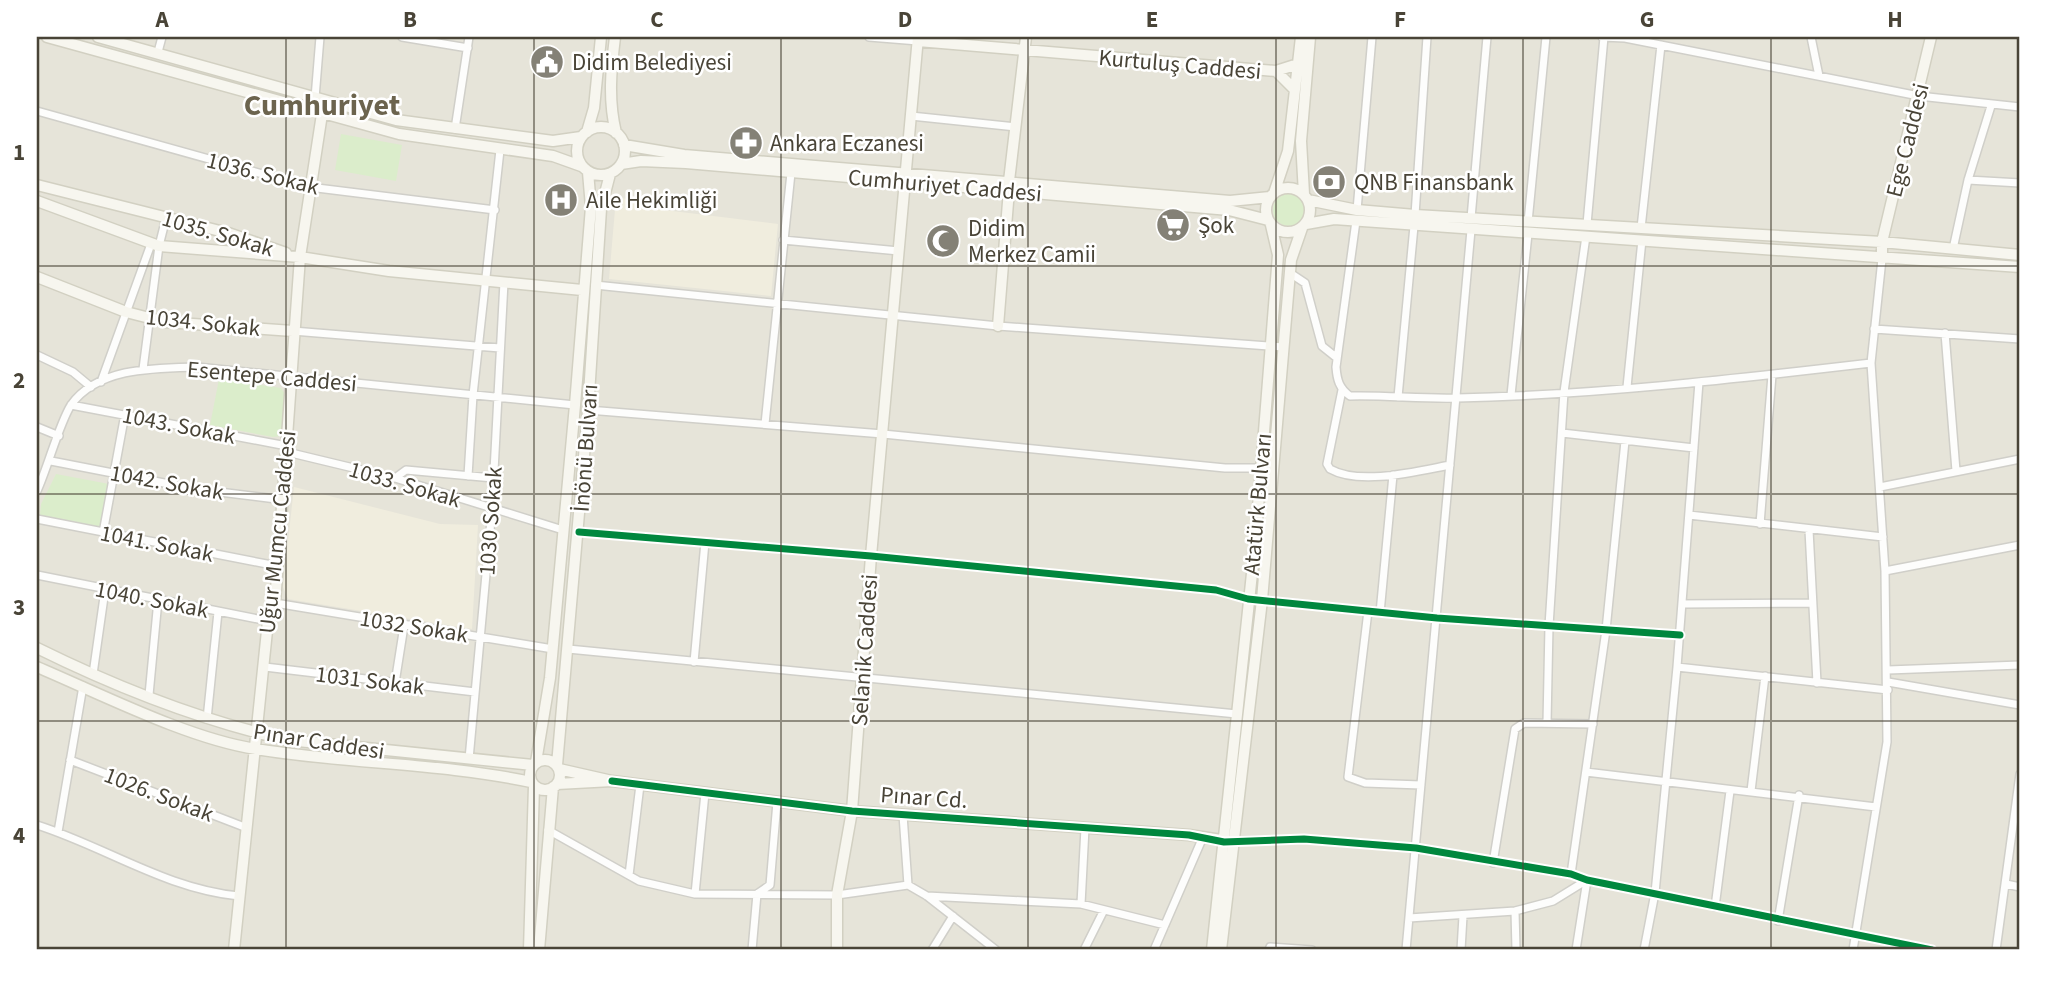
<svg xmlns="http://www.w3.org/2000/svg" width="2057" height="987" font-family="'Source Sans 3',sans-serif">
  <rect width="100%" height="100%" fill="#f2f1ec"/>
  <path fill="#e6e4d9" d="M 37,37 L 2020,37 L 2020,950 L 37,950 Z"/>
  <path fill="#f0edde" d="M 616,198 L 631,199 L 640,207 L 778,224 L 771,296 L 609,279 Z
    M 294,487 L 440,524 L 478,525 L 472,629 L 288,599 L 283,587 Z"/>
  <path fill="#dbedcb" d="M 341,134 L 402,145 L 396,181 L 335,170 Z
    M1273 210a16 16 0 1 1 32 0a16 16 0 1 1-32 0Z
    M 219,379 L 281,388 L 285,394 L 281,436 L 273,437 L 210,425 Z
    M 56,474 L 109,484 L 101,527 L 40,515 L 41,504 Z"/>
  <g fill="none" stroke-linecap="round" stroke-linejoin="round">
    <g stroke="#d0cfc9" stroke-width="10">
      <path id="street" d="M 402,37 L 468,48
        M 869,37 L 918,41
        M 1602,37 L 1625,38 L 1919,96 L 2020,107
        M 1811,37 L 1819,76
        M 158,52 L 162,37
        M 315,98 L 320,37
        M 37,111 L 309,187 L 495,210
        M 911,116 L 1016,127
        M 455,129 L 469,37
        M 1968,180 L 2020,183
        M 1357,210 L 1372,37
        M 1415,215 L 1427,37
        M 1471,218 L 1487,37
        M 1356,221 L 1336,367 C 1337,380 1339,388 1350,396 C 1385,395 1421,399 1457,398 C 1595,395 1734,379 1871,363
        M 1528,222 L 1546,37
        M 1587,224 L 1604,37
        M 1641,228 L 1661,45
        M 783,240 L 899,251
        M 1953,249 L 1968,180 L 1991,106
        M 1290,273 L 1305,283 L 1322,346 L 1337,358
        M 595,285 L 998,326 L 1283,347
        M 1874,329 L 2020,339
        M 293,331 L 500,348
        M 1945,333 L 1956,471
        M 37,355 L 73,372 L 91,387
        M 143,369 L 159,246 L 166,218
        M 101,382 L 151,244
        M 1627,387 L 1642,240
        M 1342,390 L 1327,464 L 1330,469 C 1360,486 1418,471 1450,465
        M 1511,395 L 1528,234
        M 1398,397 L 1414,226
        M 71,405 L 287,446
        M 588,410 L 883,434 L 1225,468 L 1260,468
        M 765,424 L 791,173
        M 37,427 L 59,436
        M 1562,433 L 1694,448
        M 287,452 L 395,478 L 563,530
        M 51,461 L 195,489 L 284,500
        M 468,476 L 473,395 L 500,150
        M 395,478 L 406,470 L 493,478
        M 1880,487 L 2020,459
        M 37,491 C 48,467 59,424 71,405 C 98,367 156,368 197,367 L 575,405
        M 1689,515 L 1883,537
        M 37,519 L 277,566
        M 1760,524 L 1772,375
        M 1809,530 L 1817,683
        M 579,532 L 871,556 L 1216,590 L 1248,599 L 1437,618 L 1680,635
        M 103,533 L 125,414
        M 1885,571 L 2020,545
        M 37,575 L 268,621
        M 275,603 L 553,649
        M 1682,604 L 1812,603
        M 1368,611 L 1348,777 L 1365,783 L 1421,785
        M 1380,613 L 1393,475
        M 568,649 L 1237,714
        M 694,662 L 705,542
        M 265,667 L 475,692
        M 1677,667 L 1888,690
        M 1888,670 L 2020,665
        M 93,674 L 105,590
        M 1888,682 L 2020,705
        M 395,683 L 404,626
        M 149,695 L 158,600
        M 207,719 L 218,612
        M 1547,723 L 1549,626 L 1564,392 L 1586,236
        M 469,759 L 492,509 L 504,282
        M 70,760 L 247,828
        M 1586,772 L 1876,807
        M 1751,791 L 1765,676
        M 903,815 L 908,885
        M 37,825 C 106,847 166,889 239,896
        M 548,830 L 639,881 L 695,894 L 837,895 L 908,885 L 927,896 L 996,950
        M 58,832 L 83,686
        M 1234,841 L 1304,839 L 1416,848 L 1571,874 L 1587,880 L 1932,950
        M 1493,863 L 1515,729 L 1524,723 L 1593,724
        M 1571,874 L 1606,630 L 1625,441
        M 629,875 L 640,785
        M 2006,884 L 2020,887
        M 695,894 L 705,793
        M 927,896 L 1081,904 L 1165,925
        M 1081,904 L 1085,828
        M 1715,907 L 1730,791
        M 1515,911 L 1516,950
        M 1409,918 L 1515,911 L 1553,901 L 1587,880
        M 1778,921 L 1799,795
        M 752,950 L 757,894 L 770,885 L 777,802
        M 932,950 L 953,916
        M 1084,950 L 1104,910
        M 1154,950 L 1203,837
        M 1269,950 L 1270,947 L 1312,950
        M 1406,950 L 1471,230
        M 1461,950 L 1463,916
        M 1576,950 L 1587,880
        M 1644,950 L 1655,893 L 1677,667 L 1699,382
        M 1853,950 L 1887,742 L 1885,571 L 1871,363 L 1882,259
        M 1996,950 L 2020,774"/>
    </g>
    <g stroke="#d2d0c2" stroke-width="13">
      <path id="secondary" d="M 47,37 L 399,134 L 553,156 L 581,166
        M 98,37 L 396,120 L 553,141 L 581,137
        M 615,37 C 611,70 608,100 616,133
        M 918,41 L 1276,71 L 1298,64
        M 1276,71 L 1295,90
        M577 151a24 24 0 1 1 48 0a24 24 0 1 1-48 0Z
        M 587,132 L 594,108 L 601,37
        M 624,145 L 684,155 L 1230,201 L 1270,197
        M 621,164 L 641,161 L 686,163 L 1229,210 L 1268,220
        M 1009,181 L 1026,37
        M 37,185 L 228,233 L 286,253
        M1266 210a22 22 0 1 1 44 0a22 22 0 1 1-44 0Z
        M 1274,193 L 1288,151 L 1301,37
        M 1304,194 L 1301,141 L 1310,37
        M 1308,200 L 1357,210 L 1415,215 L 1882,242 L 2020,255
        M 37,201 L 159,246 L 300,257 L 389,271 L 582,290
        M 1306,224 L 1334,219 L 2020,267
        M 1882,259 L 1882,242 L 1931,37
        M 37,277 L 126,312 L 165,322 L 293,331
        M 998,326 L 1009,190
        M 37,648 C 116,687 202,721 288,740 L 533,765
        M 37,667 C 101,694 189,739 256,749 C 348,764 441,763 531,782
        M530 775a15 15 0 1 1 30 0a15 15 0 1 1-30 0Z
        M 536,762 L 550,678 L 575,405 L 591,207 L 588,172
        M 557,765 L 588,410 L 601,209 L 610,174
        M 612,781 L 852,811 L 1189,835 L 1228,841
        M 557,784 L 612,781 L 559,769
        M 234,950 L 268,621 L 275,603 L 300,257 L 322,114
        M 529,950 L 534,786
        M 539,950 L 553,787
        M 837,950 L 837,895 L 852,811 L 871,556 L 918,37
        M 1212,950 L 1255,545 L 1278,255 L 1271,225
        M 1221,950 L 1262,600 L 1291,260 L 1302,228"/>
    </g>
    <use href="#street" stroke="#fdfdfc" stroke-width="7"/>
    <use href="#secondary" stroke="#f7f6ef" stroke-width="10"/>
    <g stroke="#fff" stroke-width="11">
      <path id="cycleway" d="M 579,532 L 871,556 L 1216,590 L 1248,599 L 1437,618 L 1680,635
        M 612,781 L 852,811 L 1189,835 L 1224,842 L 1304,839 L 1416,848 L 1571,874 L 1587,880 L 1932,950"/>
    </g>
    <use href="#cycleway" stroke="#00873e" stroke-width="7"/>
  </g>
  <path fill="none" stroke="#494437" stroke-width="2" stroke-opacity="0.55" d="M 286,37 L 286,950M 534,37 L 534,950M 781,37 L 781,950M 1028,37 L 1028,950M 1276,37 L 1276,950M 1523,37 L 1523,950M 1771,37 L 1771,950M 37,266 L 2020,266M 37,494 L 2020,494M 37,721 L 2020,721"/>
  <defs>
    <g id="civic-disc" transform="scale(1.75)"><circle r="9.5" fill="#848176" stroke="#fff"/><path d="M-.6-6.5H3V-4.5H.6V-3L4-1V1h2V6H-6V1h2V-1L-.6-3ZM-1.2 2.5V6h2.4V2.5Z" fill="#fff"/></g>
    <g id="pharmacy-disc" transform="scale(1.75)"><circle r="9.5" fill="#848176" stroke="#fff"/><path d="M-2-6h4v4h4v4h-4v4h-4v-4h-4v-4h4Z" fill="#fff"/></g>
    <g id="bank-disc" transform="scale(1.75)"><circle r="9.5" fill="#848176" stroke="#fff"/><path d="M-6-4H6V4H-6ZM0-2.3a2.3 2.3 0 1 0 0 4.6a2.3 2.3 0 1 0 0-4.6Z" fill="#fff"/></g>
    <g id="hospital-disc" transform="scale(1.75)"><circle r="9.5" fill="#848176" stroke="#fff"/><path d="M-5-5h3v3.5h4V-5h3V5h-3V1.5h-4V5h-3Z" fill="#fff"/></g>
    <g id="supermarket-disc" transform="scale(1.75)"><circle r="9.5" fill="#848176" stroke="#fff"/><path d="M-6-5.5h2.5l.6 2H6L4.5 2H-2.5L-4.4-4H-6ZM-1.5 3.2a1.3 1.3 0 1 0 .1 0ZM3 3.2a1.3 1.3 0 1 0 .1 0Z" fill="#fff"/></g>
    <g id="mosque-disc" transform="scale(1.75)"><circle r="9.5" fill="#848176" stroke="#fff"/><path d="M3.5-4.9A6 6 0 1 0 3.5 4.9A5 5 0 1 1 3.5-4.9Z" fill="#fff"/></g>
  </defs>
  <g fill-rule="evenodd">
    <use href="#civic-disc" x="547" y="62"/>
    <use href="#pharmacy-disc" x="746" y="143"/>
    <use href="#bank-disc" x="1329" y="182"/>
    <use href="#hospital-disc" x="561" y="200"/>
    <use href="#supermarket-disc" x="1173" y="225"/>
    <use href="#mosque-disc" x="943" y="241"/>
  </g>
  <g text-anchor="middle" stroke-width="5" stroke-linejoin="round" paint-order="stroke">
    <g font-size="23" fill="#494437" stroke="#fff" text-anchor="start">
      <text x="572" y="70">Didim Belediyesi</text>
      <text x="770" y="151">Ankara Eczanesi</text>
      <text x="1354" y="190">QNB Finansbank</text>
      <text x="586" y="208">Aile Hekimliği</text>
      <text x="1198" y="233">Şok</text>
      <text x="968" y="236">Didim<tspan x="968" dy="26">Merkez Camii</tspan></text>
    </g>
    <g font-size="23" fill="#494437" stroke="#fff">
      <text transform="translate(1180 64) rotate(5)" y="8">Kurtuluş Caddesi</text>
      <text transform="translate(1907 140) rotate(-76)" y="8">Ege Caddesi</text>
      <text transform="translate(263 173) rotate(14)" y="8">1036. Sokak</text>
      <text transform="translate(945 185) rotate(5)" y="8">Cumhuriyet Caddesi</text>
      <text transform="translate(218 233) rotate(16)" y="8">1035. Sokak</text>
      <text transform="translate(203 322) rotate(6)" y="8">1034. Sokak</text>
      <text transform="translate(272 376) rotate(5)" y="8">Esentepe Caddesi</text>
      <text transform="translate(179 425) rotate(11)" y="8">1043. Sokak</text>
      <text transform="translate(585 448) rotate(-86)" y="8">İnönü Bulvarı</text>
      <text transform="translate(167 482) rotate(10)" y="8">1042. Sokak</text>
      <text transform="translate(405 484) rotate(16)" y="8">1033. Sokak</text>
      <text transform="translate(1257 504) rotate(-85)" y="8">Atatürk Bulvarı</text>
      <text transform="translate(490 521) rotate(-86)" y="8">1030 Sokak</text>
      <text transform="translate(277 532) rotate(-84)" y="8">Uğur Mumcu Caddesi</text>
      <text transform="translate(157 543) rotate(11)" y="8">1041. Sokak</text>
      <text transform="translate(152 599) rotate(11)" y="8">1040. Sokak</text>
      <text transform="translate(414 626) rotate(9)" y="8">1032 Sokak</text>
      <text transform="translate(864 650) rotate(-86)" y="8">Selanik Caddesi</text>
      <text transform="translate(370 680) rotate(7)" y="8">1031 Sokak</text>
      <text transform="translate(319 741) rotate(9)" y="8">Pınar Caddesi</text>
      <text transform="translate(159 794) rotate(21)" y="8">1026. Sokak</text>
      <text transform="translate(924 797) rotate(4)" y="8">Pınar Cd.</text>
    </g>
    <g font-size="30" font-weight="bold" fill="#6c644e" stroke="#fff">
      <text x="322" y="115">Cumhuriyet</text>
    </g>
  </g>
  <rect width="2057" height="987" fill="none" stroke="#ffffff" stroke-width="77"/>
  <rect x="38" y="38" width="1980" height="910" fill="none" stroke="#494437" stroke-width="2.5"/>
  <g font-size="23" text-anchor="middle" font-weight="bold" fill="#494437">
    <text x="162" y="27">A</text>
    <text x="410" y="27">B</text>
    <text x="657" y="27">C</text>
    <text x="905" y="27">D</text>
    <text x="1152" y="27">E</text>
    <text x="1400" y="27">F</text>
    <text x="1647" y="27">G</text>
    <text x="1895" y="27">H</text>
    <text x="19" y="160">1</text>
    <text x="19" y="388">2</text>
    <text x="19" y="615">3</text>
    <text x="19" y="843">4</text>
  </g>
</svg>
